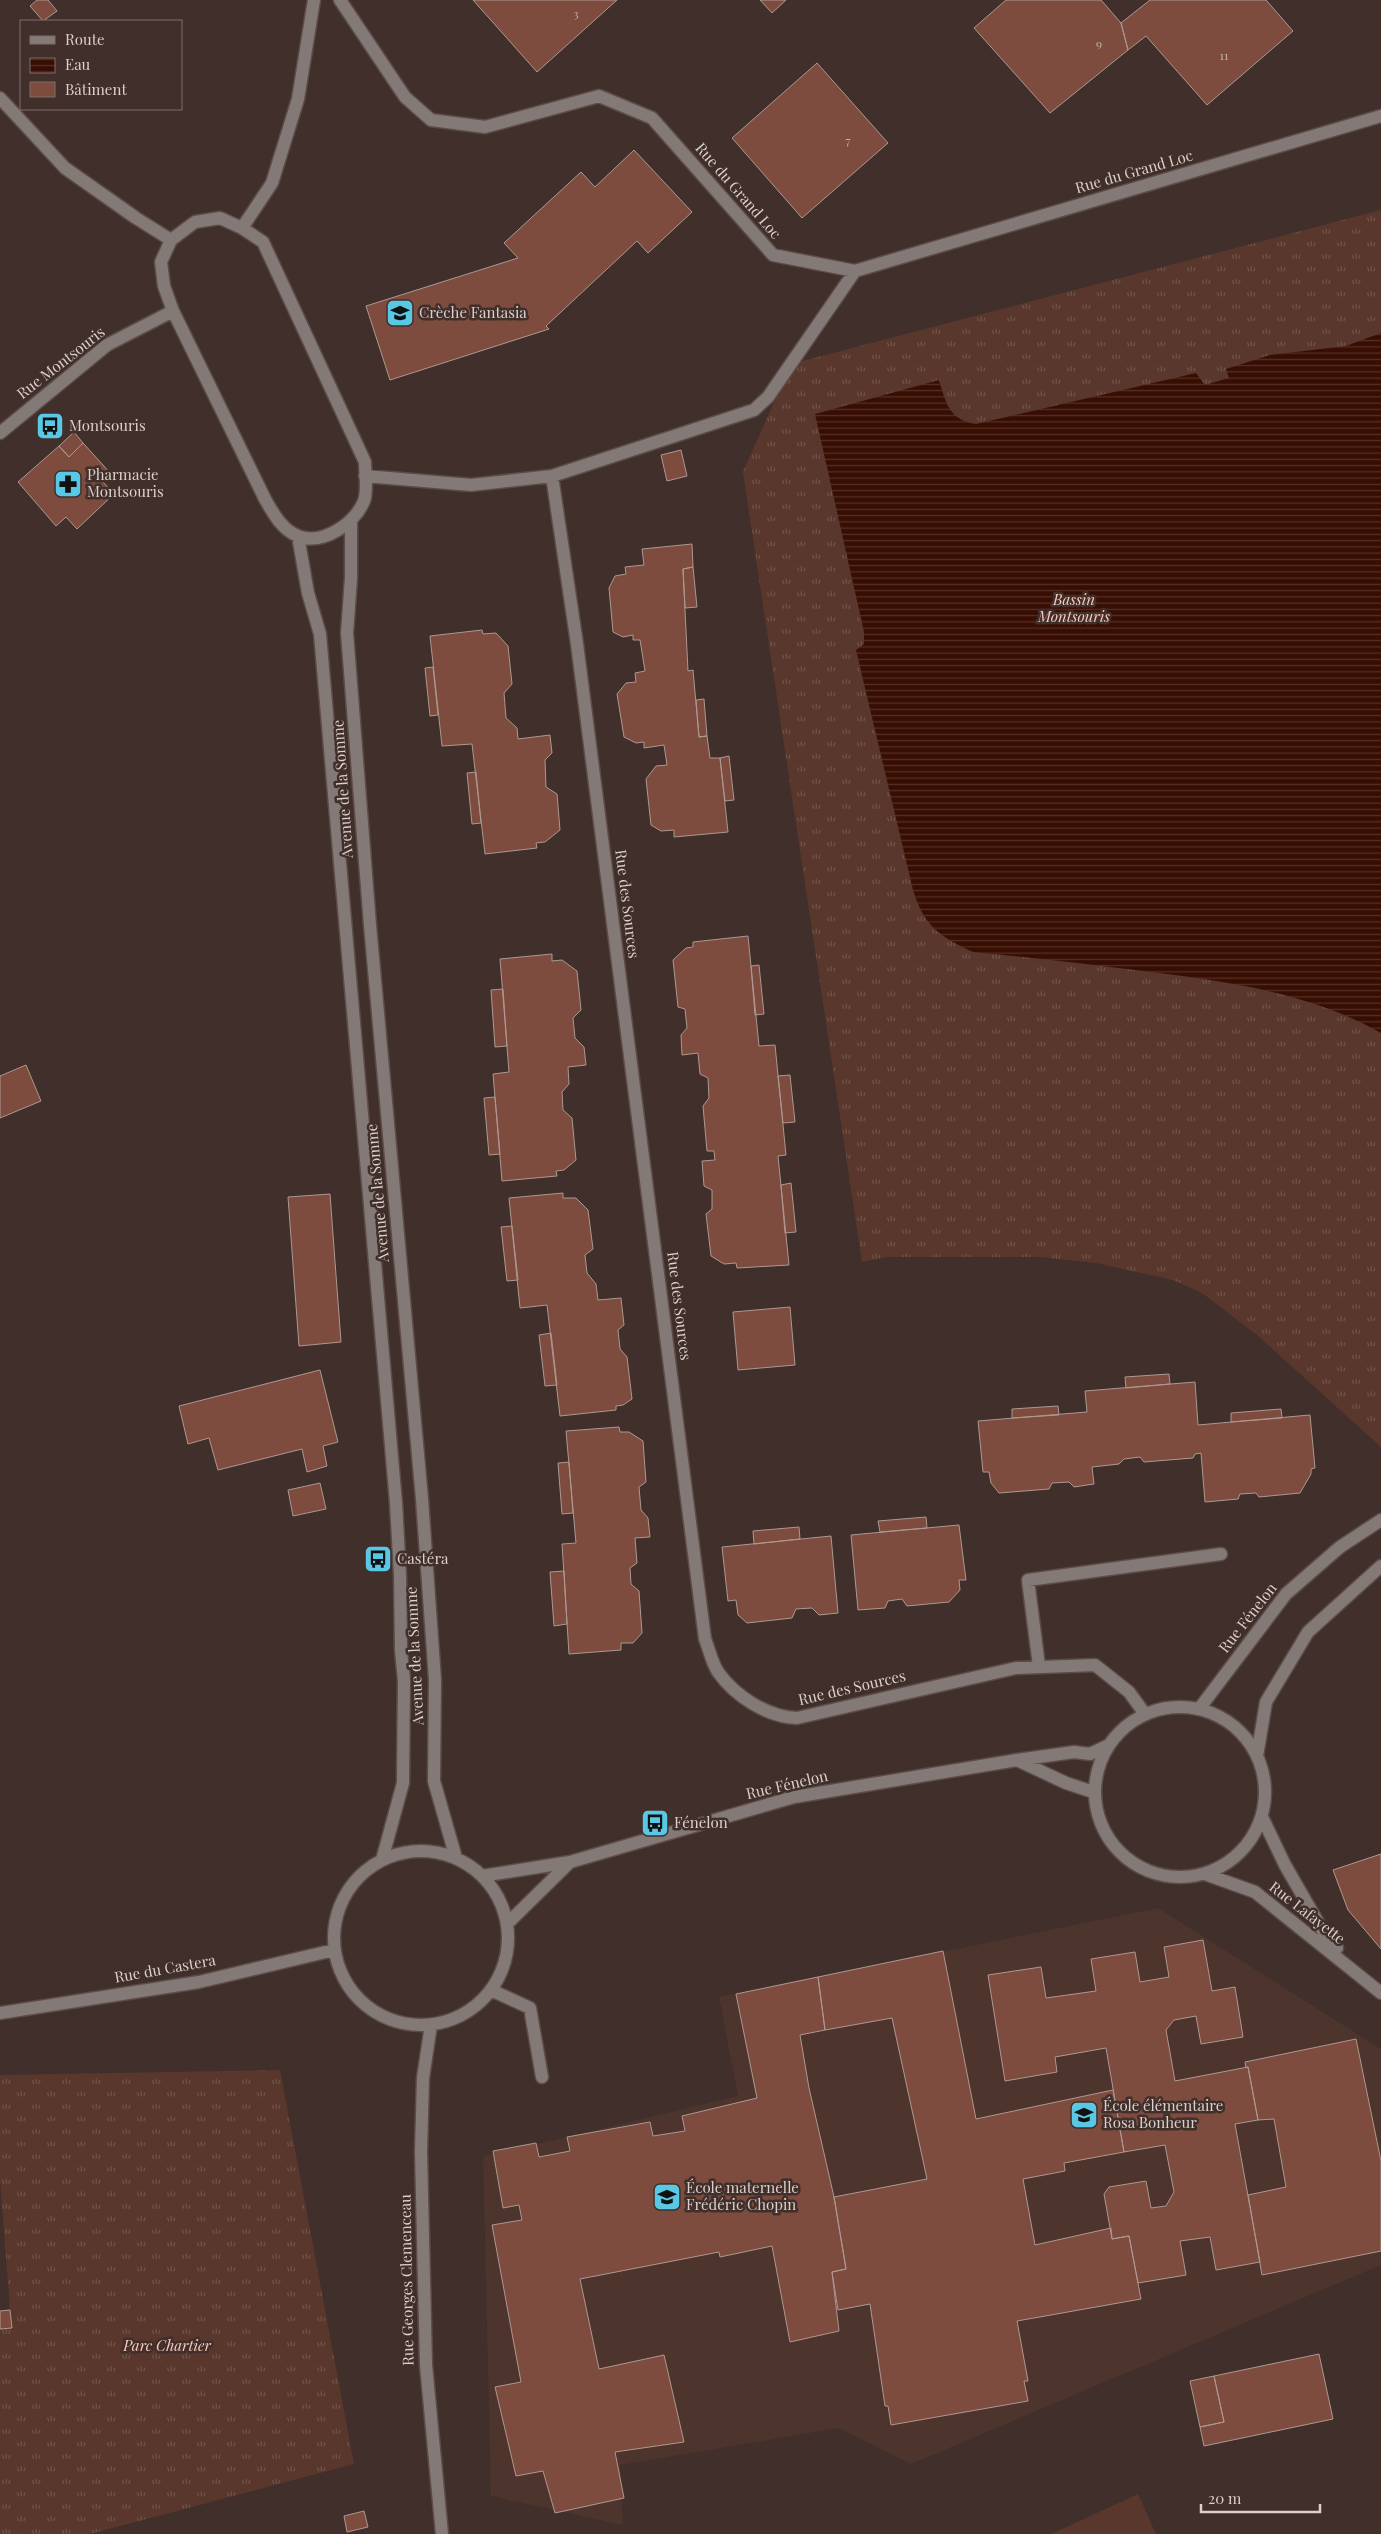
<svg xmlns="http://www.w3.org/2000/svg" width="1381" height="2534" font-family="'Playfair Display',serif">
  <defs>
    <pattern id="grass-tufts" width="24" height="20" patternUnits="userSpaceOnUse" patternTransform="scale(1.25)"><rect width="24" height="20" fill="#59372c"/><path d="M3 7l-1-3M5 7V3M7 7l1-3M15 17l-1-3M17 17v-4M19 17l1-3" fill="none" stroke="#705349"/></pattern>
    <pattern id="water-rules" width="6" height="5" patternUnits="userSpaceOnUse" patternTransform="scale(1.25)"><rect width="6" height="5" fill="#380e02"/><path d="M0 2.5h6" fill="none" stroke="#543026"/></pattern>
  </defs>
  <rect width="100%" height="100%" fill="#402f2a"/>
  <path fill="#4d352e" d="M 1158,1908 L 1381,2049 L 1381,2265 L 911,2464 L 839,2428 L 620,2465 L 623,2525 L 491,2496 L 483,2157 L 738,2096 L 719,1997 Z"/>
  <path fill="url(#grass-tufts)" d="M 1381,210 L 1381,1447 L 1257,1335 L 1202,1293 L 1173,1280 L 1096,1263 L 1039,1257 L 887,1257 L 862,1262 L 743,472 L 791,364 Z
    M 280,2070 L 354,2464 L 90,2534 L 0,2534 L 0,2311 L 10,2309 L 0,2180 L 0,2075 Z"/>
  <path fill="#59372c" d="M 1138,2494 L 1156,2534 L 1051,2534 Z"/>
  <path fill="url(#water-rules)" d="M 1381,333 L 1381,1033 C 1307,991 1218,980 1135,970 C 1081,963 1027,957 973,952 C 940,937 924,926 913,890 L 856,650 L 864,644 L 864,632 L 815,414 L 939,380 C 946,403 949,420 976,424 L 1196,373 L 1205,385 L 1229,378 L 1226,369 L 1270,355 L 1346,346 Z"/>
  <path fill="#7e4c3e" stroke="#ad9892" d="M 37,0 L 48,0 L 57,11 L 43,21 L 30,6 Z
    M 473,0 L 617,0 L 537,72 Z
    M 760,0 L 786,0 L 772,13 Z
    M 1006,0 L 1101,0 L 1121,23 L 1128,50 L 1050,113 L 974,28 Z
    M 1150,0 L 1266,0 L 1293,31 L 1207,105 L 1146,36 L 1128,50 L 1121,23 Z
    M 817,63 L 888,143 L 802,218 L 732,138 Z
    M 634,150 L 692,212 L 648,253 L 637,241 L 546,326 L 549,329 L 390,380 L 366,306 L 518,258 L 504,243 L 581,172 L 595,187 Z
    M 74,432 L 83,443 L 69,457 L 59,446 Z
    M 83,443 L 112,475 L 103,482 L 114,494 L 77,529 L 66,517 L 56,526 L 18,482 L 59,446 L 69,457 Z
    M 681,450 L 687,476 L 667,481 L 661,455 Z
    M 692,544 L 693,567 L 683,569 L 688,671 L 693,670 L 699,737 L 707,736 L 710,758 L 720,758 L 728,832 L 674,837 L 674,830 L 661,831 L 651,825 L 646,779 L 656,766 L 667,765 L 664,745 L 644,748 L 644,742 L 636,743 L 624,737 L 617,694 L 626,683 L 636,682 L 635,673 L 645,671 L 640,640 L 633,640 L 633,635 L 623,637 L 613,632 L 609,588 L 615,576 L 626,574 L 625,567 L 644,565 L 642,549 Z
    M 693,567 L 697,607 L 685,608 L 683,569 Z
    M 482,630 L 483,634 L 496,633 L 508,646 L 512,684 L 504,693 L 506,718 L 517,728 L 518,739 L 550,735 L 552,753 L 545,760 L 546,787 L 557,794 L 560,830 L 545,842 L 536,843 L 537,848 L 485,854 L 472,744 L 442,746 L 430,636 Z
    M 433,667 L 438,715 L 430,716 L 425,668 Z
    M 704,699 L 707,736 L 699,737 L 696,700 Z
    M 729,756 L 734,800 L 725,801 L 720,758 Z
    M 476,772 L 481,823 L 472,824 L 467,773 Z
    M 748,936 L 759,1046 L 775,1045 L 786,1155 L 778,1156 L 789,1265 L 737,1268 L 736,1263 L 724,1264 L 711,1256 L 706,1214 L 712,1209 L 712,1190 L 704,1186 L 702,1161 L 715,1160 L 714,1151 L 707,1151 L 703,1106 L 709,1098 L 708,1078 L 700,1074 L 698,1053 L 682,1055 L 681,1035 L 687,1028 L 685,1009 L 678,1007 L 673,960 L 686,948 L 693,947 L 693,942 Z
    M 552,954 L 552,961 L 562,960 L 577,971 L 581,1010 L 573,1018 L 575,1038 L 584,1047 L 586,1065 L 568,1067 L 569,1084 L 562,1092 L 563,1110 L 572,1118 L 576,1160 L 564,1170 L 556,1171 L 557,1176 L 502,1181 L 493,1074 L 509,1072 L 500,959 Z
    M 759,965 L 764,1014 L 755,1015 L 751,966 Z
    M 503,989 L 507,1046 L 495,1047 L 491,990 Z
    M 26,1065 L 41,1101 L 0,1118 L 0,1076 Z
    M 790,1075 L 795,1122 L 783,1123 L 778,1076 Z
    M 495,1097 L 500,1154 L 489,1155 L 484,1098 Z
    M 791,1183 L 796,1232 L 785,1233 L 781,1185 Z
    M 563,1193 L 563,1198 L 576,1198 L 588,1210 L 593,1249 L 585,1255 L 587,1273 L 596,1284 L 598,1300 L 621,1298 L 624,1325 L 618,1330 L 620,1349 L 627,1357 L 632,1399 L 623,1405 L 616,1406 L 616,1410 L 560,1416 L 547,1305 L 520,1308 L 509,1198 Z
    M 330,1194 L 341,1342 L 299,1346 L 288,1197 Z
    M 512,1226 L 518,1280 L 507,1281 L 501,1227 Z
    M 790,1307 L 795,1365 L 738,1370 L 733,1312 Z
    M 551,1333 L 557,1385 L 545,1386 L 539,1335 Z
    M 320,1370 L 338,1442 L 323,1446 L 327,1466 L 307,1472 L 302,1449 L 218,1470 L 209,1438 L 188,1444 L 179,1406 Z
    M 1169,1374 L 1170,1384 L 1126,1388 L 1125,1377 Z
    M 1195,1382 L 1198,1425 L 1310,1415 L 1315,1468 L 1311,1469 L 1311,1474 L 1300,1493 L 1259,1497 L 1256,1493 L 1240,1494 L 1238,1499 L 1205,1502 L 1201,1453 L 1195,1454 L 1193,1458 L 1144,1462 L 1140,1457 L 1124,1459 L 1119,1464 L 1092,1467 L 1094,1484 L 1074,1487 L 1069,1482 L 1052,1483 L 1049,1489 L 999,1493 L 991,1483 L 989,1472 L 983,1472 L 978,1421 L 1087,1412 L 1085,1391 Z
    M 1058,1406 L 1059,1415 L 1012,1418 L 1012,1409 Z
    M 1281,1409 L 1282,1418 L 1231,1422 L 1231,1413 Z
    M 619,1427 L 620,1432 L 629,1432 L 643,1441 L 646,1482 L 639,1487 L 641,1510 L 648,1518 L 650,1537 L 635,1538 L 637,1563 L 630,1568 L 631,1584 L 639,1591 L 642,1633 L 633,1643 L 621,1643 L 621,1650 L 569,1654 L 562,1544 L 576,1543 L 566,1431 Z
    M 569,1462 L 573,1513 L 562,1514 L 558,1463 Z
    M 320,1483 L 326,1509 L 293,1516 L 288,1490 Z
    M 926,1517 L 927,1528 L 880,1532 L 878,1521 Z
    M 959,1525 L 966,1580 L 959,1580 L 960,1590 L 949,1602 L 907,1606 L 902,1599 L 888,1601 L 885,1608 L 858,1610 L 851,1535 Z
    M 799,1527 L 800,1539 L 754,1544 L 753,1531 Z
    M 831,1536 L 838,1613 L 819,1615 L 812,1608 L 796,1609 L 792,1618 L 747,1623 L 738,1615 L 736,1600 L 728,1601 L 722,1547 Z
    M 564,1571 L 567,1624 L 554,1626 L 550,1572 Z
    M 1381,1854 L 1381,1949 L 1348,1910 L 1333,1870 Z
    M 1203,1940 L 1212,1991 L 1235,1987 L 1243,2037 L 1201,2044 L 1196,2016 L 1174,2020 L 1166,2030 L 1175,2081 L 1248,2067 L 1258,2120 L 1235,2124 L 1260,2262 L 1216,2270 L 1210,2237 L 1180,2241 L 1186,2275 L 1138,2283 L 1129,2236 L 1112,2239 L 1104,2194 L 1109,2187 L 1146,2181 L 1151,2208 L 1166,2206 L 1174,2192 L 1165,2145 L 1124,2152 L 1106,2048 L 1055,2057 L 1057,2072 L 1005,2081 L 988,1975 L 1041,1967 L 1046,1998 L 1096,1991 L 1091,1959 L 1135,1952 L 1140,1982 L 1169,1977 L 1164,1947 Z
    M 943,1951 L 976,2119 L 1113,2090 L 1124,2152 L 1064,2163 L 1065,2171 L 1023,2179 L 1035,2245 L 1111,2228 L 1112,2239 L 1129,2236 L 1141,2299 L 1017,2321 L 1028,2381 L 1024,2381 L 1028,2401 L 891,2425 L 888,2406 L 885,2406 L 870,2304 L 838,2310 L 832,2272 L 846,2269 L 834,2197 L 927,2179 L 892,2018 L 825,2030 L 818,1977 Z
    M 818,1977 L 825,2030 L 800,2035 L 809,2088 L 834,2197 L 846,2269 L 832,2272 L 839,2331 L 790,2342 L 772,2246 L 720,2257 L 719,2252 L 580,2279 L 599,2369 L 664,2355 L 684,2442 L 615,2452 L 624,2498 L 555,2513 L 543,2471 L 516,2476 L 495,2387 L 521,2382 L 492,2225 L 522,2220 L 519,2205 L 503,2208 L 493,2151 L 536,2143 L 539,2157 L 570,2151 L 567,2137 L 650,2122 L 653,2136 L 685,2131 L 682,2116 L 757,2098 L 736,1994 Z
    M 1356,2039 L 1381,2161 L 1381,2251 L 1262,2275 L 1248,2195 L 1286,2187 L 1274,2119 L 1258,2120 L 1248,2067 L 1246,2068 L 1245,2062 Z
    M 10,2310 L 12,2328 L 0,2329 L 0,2311 Z
    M 1319,2354 L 1333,2419 L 1204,2446 L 1200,2427 L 1224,2422 L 1214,2376 Z
    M 1214,2376 L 1224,2422 L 1200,2427 L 1190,2381 Z
    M 364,2511 L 368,2527 L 347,2532 L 344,2516 Z"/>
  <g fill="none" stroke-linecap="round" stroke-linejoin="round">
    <g stroke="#5c4c47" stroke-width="15">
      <path id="minor" d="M 340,0 L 405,97 L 431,120 L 485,127 L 599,96 L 652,118 L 773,255 L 855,271 L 1381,116
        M 0,98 L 65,168 L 136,218 L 171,240
        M 220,218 L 242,228 L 263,242 L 365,462 C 365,473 368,491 364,501 C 355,523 323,546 298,536 C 282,530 273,513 265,499 L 173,311 L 164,286 L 161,262 L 171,240 L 195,222 Z
        M 242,228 L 272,183 L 298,99 L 314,0
        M 0,433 L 107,345 L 173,311
        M 365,476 L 471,485 L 552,476 L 754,410 L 768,397 L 855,271
        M 552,476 L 577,644 L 705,1639 C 709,1649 712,1663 718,1672 C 735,1696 767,1717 797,1718 L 1016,1668 L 1095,1665 L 1129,1692 L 1145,1714
        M 351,523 L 351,578 L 347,633 L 370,925 L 422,1499 L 435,1680 L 434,1781 L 456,1858
        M 298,536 L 308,593 L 320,634 L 396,1503 L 400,1575 L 401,1651 L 404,1680 L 403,1783 L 382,1860
        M 1039,1666 L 1028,1580 L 1221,1554
        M1095 1792a85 85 0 1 1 170 0a85 85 0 1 1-170 0Z
        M 1199,1709 L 1286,1594 L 1340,1547 L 1381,1520
        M 1257,1756 L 1266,1702 L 1308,1632 L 1381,1566
        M 1017,1760 L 1066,1783 L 1093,1792
        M 1262,1817 L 1285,1865 L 1327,1938 L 1337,1948
        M334 1938a87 87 0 1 1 174 0a87 87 0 1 1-174 0Z
        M 1205,1874 L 1255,1892 L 1381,1993
        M 482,1876 L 570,1862 L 794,1797 L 1017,1760 L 1074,1752 L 1090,1754 L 1107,1746
        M 507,1924 L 570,1862
        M 491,1990 L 530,2008 L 542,2077
        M 0,2013 L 199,1982 L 334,1950
        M 431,2025 L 423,2078 L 421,2152 L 426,2365 L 442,2534"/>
    </g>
    <use href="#minor" stroke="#837a78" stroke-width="12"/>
  </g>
  <defs>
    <g id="school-square" transform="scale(1.4375)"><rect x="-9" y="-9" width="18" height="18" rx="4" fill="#59c8e5" stroke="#402f2a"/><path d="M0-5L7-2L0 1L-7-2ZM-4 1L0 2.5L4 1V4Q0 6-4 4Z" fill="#111"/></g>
    <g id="bus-square" transform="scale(1.4375)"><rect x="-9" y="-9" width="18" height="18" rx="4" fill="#59c8e5" stroke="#402f2a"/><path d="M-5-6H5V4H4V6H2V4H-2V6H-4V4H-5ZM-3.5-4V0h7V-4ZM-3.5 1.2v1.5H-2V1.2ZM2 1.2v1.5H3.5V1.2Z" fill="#111"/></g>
    <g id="pharmacy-square" transform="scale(1.4375)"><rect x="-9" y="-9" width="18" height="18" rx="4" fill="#59c8e5" stroke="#402f2a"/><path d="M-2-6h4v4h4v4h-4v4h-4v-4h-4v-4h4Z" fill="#111"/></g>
  </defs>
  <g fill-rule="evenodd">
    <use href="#school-square" x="400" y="313"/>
    <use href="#bus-square" x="50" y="426"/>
    <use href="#pharmacy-square" x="68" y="484"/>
    <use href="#bus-square" x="378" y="1559"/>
    <use href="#bus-square" x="655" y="1823"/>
    <use href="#school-square" x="1084" y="2115"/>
    <use href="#school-square" x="667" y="2197"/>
  </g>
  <g text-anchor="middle" stroke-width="5" stroke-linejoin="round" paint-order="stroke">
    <g font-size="12" fill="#c4afa8">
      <text x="576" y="18">3</text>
      <text x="1099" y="48">9</text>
      <text x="1224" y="60">11</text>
      <text x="848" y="145">7</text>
    </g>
    <g font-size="15" fill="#dbd0cc" stroke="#402f2a">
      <text transform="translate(1134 172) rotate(-16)" y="5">Rue du Grand Loc</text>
      <text transform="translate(738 191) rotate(49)" y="5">Rue du Grand Loc</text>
      <text transform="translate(61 363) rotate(-38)" y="5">Rue Montsouris</text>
      <text transform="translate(343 789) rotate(-94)" y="5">Avenue de la Somme</text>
      <text transform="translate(627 904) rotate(83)" y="5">Rue des Sources</text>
      <text transform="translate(378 1193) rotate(-95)" y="5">Avenue de la Somme</text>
      <text transform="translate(679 1306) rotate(83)" y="5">Rue des Sources</text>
      <text transform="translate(1248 1618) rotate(-52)" y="5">Rue Fénelon</text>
      <text transform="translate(415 1656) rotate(-93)" y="5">Avenue de la Somme</text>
      <text transform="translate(852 1688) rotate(-13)" y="5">Rue des Sources</text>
      <text transform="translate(787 1785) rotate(-13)" y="5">Rue Fénelon</text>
      <text transform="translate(1307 1913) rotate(38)" y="5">Rue Lafayette</text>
      <text transform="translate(165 1969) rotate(-10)" y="5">Rue du Castera</text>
      <text transform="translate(407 2280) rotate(-91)" y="5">Rue Georges Clemenceau</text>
    </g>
    <g font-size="15" fill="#dbd0cc" stroke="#402f2a" text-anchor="start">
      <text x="419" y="318">Crèche Fantasia</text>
      <text x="69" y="431">Montsouris</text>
      <text x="87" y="480">Pharmacie<tspan x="87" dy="17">Montsouris</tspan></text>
      <text x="397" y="1564">Castéra</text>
      <text x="674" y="1828">Fénelon</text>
      <text x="1103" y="2111">École élémentaire<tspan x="1103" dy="17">Rosa Bonheur</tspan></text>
      <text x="686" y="2193">École maternelle<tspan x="686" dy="17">Frédéric Chopin</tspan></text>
    </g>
    <g font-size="15" font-style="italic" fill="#fbc9bb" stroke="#402f2a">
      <text x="1074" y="605">Bassin<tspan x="1074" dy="17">Montsouris</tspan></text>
      <text x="167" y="2351">Parc Chartier</text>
    </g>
  </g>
  <rect x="20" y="20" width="162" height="90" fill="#402f2a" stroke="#7e6f6b"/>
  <rect x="30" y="36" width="25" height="8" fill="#837a78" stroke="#7e6f6b"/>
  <text x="65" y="45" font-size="15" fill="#dbd0cc">Route</text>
  <rect x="30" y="58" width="25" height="15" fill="url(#water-rules)" stroke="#7e6f6b"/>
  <text x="65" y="70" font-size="15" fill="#dbd0cc">Eau</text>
  <rect x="30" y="82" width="25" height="15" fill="#7e4c3e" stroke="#7e6f6b"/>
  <text x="65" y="95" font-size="15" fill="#dbd0cc">Bâtiment</text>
  <path d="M1201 2504v8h119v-8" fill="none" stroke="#dbd0cc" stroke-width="2.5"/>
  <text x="1208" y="2504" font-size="15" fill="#dbd0cc" stroke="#402f2a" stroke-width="4" paint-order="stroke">20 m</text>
</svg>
